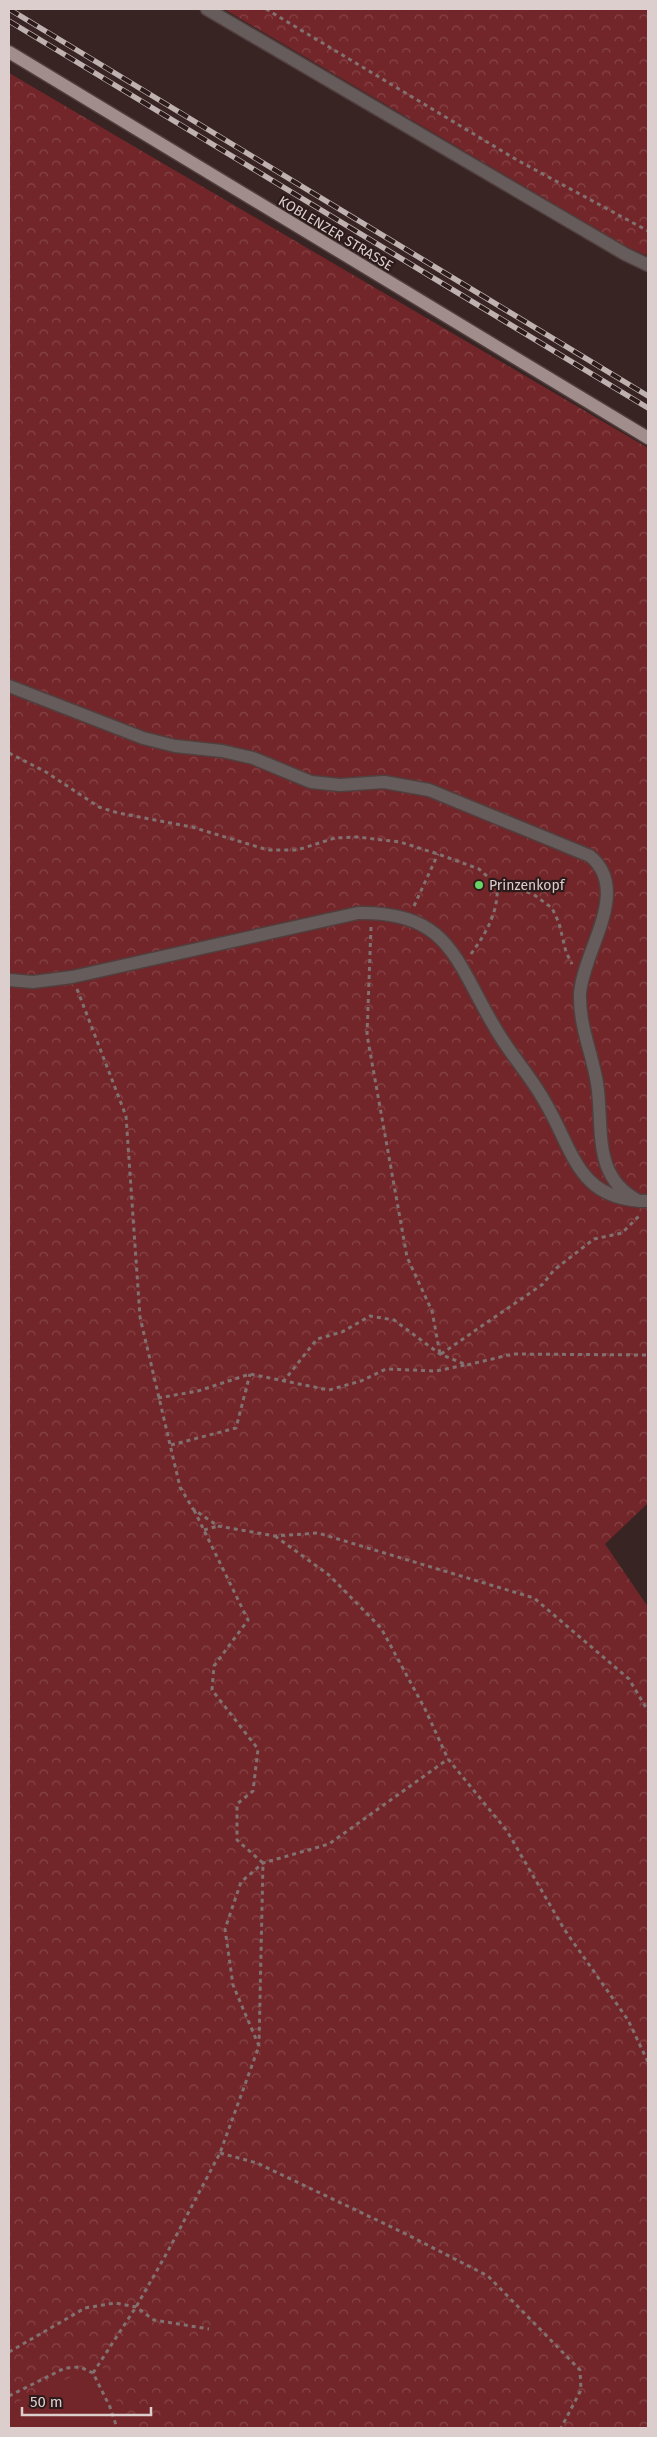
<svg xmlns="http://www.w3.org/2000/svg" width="657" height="2437" font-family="'Fira Sans',sans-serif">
  <defs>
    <pattern id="forest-crowns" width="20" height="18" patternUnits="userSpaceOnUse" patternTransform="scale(1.25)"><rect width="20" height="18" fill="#732629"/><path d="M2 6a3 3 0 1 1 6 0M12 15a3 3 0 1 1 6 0" fill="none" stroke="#864447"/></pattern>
  </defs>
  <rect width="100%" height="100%" fill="#372423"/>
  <path fill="url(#forest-crowns)" d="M 224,9 L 648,9 L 648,256 L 627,247 Z
    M 9,73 L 648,448 L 648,1503 L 605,1544 L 648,1607 L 648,2428 L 9,2428 Z"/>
  <path fill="#732629" d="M 101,2363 L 127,2428 L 9,2428 L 9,2406 Z"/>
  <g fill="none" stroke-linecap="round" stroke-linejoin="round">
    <g stroke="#513f3e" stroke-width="15">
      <path id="minor" d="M 207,9 L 625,254 L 648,265
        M 9,686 L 143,738 L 175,746 L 222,751 L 253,758 L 311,782 L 340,785 L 384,782 L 429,790 L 590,856 C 632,891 583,950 580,994 C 579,1025 592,1053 597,1083 C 604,1127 591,1177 639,1201
        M 9,980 L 33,982 L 72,977 L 358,913 C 449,911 455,960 494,1026 C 509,1053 530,1075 545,1102 C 574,1151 577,1201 648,1201"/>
    </g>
    <g stroke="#513f3e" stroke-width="15">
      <path id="major" d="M 9,52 L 648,438"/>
    </g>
    <path stroke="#817170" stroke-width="3" stroke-dasharray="4 4" stroke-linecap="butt" d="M 266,9 L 517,160 L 648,231
      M 9,753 L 46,772 L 99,807 L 118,813 L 192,827 L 268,850 L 297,850 L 335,838 L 357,837 L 400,842 L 438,854 L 479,869 L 497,885 L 516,888 L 533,894 L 552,908 L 559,923 L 566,952 L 572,964
      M 414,906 L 438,854
      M 371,927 L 367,1035 L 407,1257 L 432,1311 L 440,1354
      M 471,954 C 486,933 499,912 497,885
      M 77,989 L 126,1116 L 140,1317 L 180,1487 L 193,1509 L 218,1526 L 275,1536 L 318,1533 L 534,1598 L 629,1679 L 648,1711
      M 441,1354 L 543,1284 L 554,1270 L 594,1239 L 622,1233 L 640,1215
      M 283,1382 L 317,1339 L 342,1332 L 370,1316 L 394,1320 L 440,1354 L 467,1365 L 513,1354 L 648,1355
      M 158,1398 L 198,1391 L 250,1374 L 329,1390 L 361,1381 L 386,1369 L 436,1371 L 465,1365
      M 171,1445 L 236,1428 L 250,1374
      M 194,1510 L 248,1620 L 214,1666 L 212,1690 L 258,1749 L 253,1791 L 237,1804 L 237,1840 L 263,1863 L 259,2044
      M 204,1530 L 218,1526
      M 275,1536 L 329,1575 L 381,1628 L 425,1709 L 448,1759 L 507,1831 L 564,1929 L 628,2020 L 648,2062
      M 220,2153 L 257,2163 L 404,2233 L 488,2276 L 580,2370 L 581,2390 L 561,2428
      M 9,2352 L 85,2308 L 115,2303 L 136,2307 L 154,2320 L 209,2329
      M 93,2373 L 136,2307 L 168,2251 L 220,2153 L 259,2046 L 233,1985 L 225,1929 L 241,1882 L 263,1863 L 329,1844 L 448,1759
      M 9,2396 L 65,2368 L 80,2367 L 93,2373 L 110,2407 L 117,2428"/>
    <use href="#minor" stroke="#665c5b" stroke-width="12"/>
    <use href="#major" stroke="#a18d8c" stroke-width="12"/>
    <g stroke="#bfb1b0" stroke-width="5.5">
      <path id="rail" d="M 9,9 L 648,396
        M 9,21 L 648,408"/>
    </g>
    <use href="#rail" stroke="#2c1b1a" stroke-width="4" stroke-dasharray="11" stroke-linecap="butt"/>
  </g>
  <circle fill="#68d465" stroke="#2c1b1a" stroke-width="2" cx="479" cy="885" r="5"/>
  <g text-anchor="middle" stroke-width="4.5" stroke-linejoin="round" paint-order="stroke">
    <g font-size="14" fill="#dbcecd" stroke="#2c1b1a">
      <text transform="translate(336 233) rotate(31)" y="5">KOBLENZER STRASSE</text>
    </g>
    <g font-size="14" fill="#dbcecd" stroke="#2c1b1a" text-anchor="start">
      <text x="489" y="890">Prinzenkopf</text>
    </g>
  </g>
  <rect width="657" height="2437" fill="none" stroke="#dbcecd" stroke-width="20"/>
  <path d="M22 2407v8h129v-8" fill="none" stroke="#dbcecd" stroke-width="2.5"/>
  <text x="30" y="2407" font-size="15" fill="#dbcecd" stroke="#2c1b1a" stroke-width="4" paint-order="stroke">50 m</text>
</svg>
